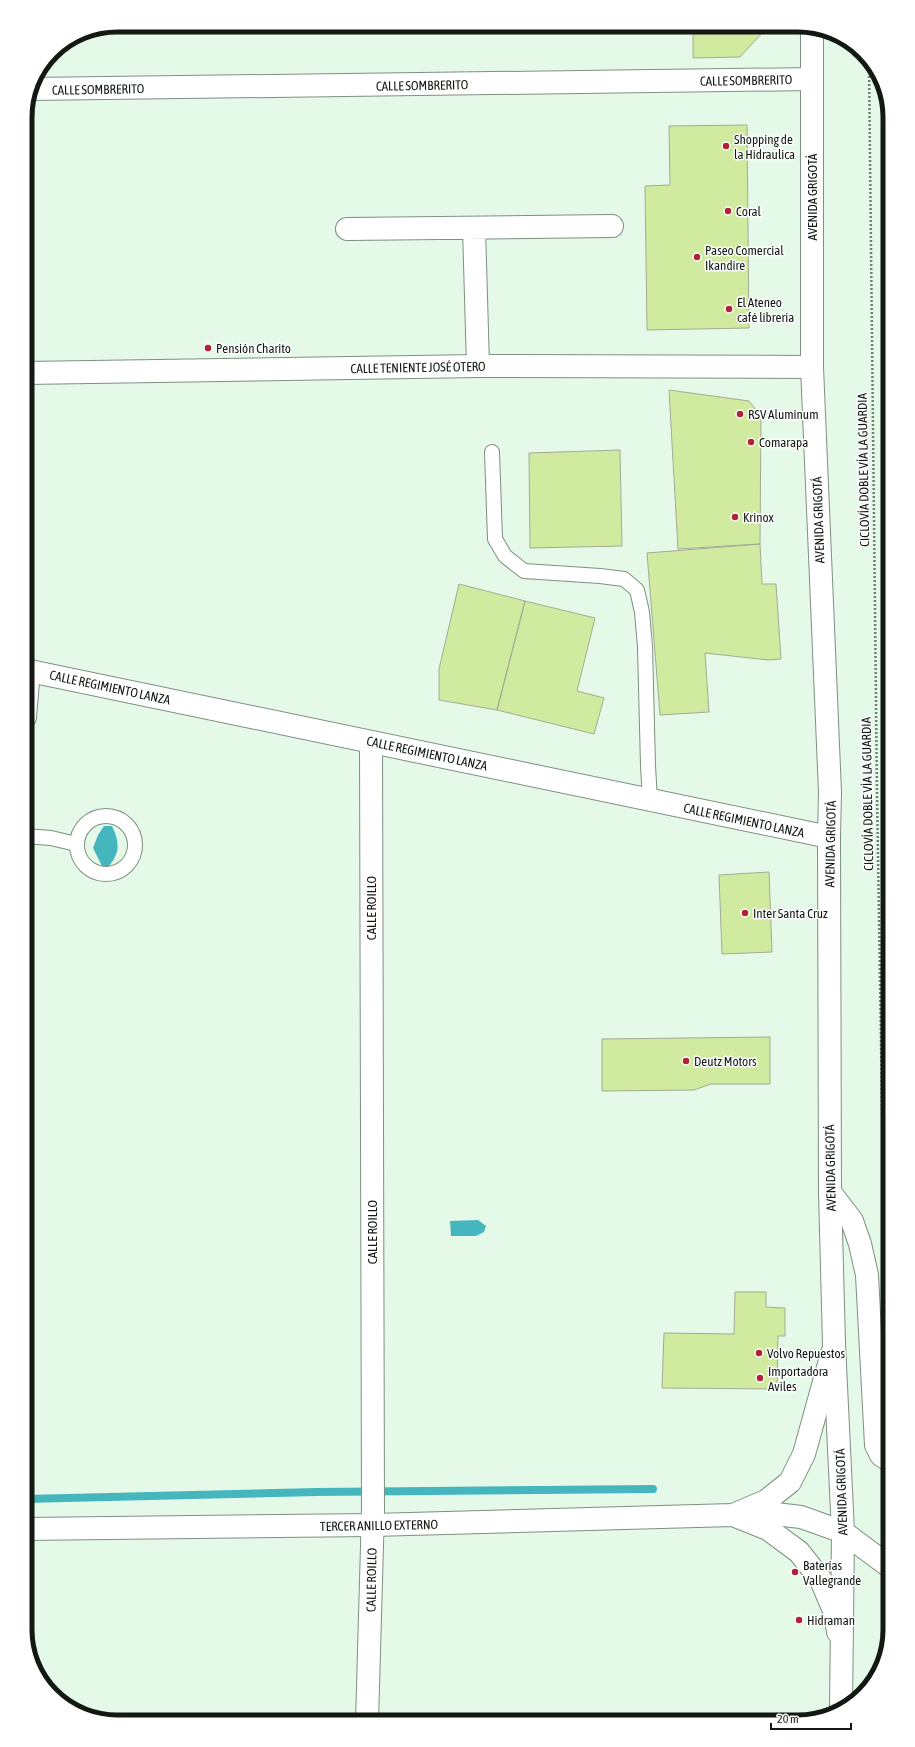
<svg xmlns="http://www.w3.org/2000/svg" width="915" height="1747" font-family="'Asap Condensed',sans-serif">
  <rect width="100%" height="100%" fill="#e5f9e8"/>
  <path fill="#46b6be" d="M 104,826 L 112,826 C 119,841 121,852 109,866 L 102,866 L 93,848 L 98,835 Z
    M 478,1220 L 486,1226 L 484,1232 L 476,1236 L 451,1236 L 450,1221 Z"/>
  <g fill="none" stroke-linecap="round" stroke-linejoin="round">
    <path stroke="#46b6be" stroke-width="8" d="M 25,1499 L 316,1492 L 653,1489"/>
  </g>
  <path fill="#d0ea9f" stroke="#a3ab96" d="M 693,25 L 762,25 L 762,33 L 740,57 L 693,58 Z
    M 747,125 L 749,328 L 647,330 L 645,186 L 670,185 L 669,126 Z
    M 669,390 L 749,401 L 761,416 L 760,544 L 678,549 Z
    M 620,450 L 622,546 L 530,548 L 529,453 Z
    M 760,544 L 762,584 L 776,584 L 781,659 L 768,660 L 705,653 L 709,712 L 660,715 L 647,553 Z
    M 459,584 L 525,601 L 497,710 L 439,700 L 439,669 Z
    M 525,601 L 595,618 L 577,691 L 604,698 L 594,734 L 497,710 Z
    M 769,872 L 772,952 L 722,954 L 719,875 Z
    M 770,1037 L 770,1084 L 711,1084 L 694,1090 L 602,1091 L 602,1039 Z
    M 735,1292 L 766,1292 L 766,1307 L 785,1308 L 785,1336 L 778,1336 L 777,1389 L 662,1388 L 664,1333 L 734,1334 Z"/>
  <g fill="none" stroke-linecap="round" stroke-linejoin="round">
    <g stroke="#7e9081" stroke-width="16">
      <path id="lane" d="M 492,452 L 495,539 L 505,556 L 524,571 L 600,576 L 624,579 L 637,590 L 642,612 L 645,647 L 648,766 L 650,800
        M77 845a29 29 0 1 1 58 0a29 29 0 1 1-58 0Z
        M 25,836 L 51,838 L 76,844"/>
    </g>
    <g stroke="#7e9081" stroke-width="24">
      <path id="street" d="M 31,89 L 812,79
        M 474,228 L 478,366
        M 347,229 L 612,226
        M 25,373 L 478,366 L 812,367
        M 25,670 L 829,837
        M 25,717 L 29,670
        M 367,1722 L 373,1510 L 371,742"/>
    </g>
    <g stroke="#7e9081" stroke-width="24">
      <path id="secondary" d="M 733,1515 L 768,1529 L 799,1552 L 821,1580 L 835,1613 L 838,1632
        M 25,1529 L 373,1525 L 733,1515 L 766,1501 L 790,1482 L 804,1454 L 832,1353"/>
    </g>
    <g stroke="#7e9081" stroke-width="24">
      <path id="primary" d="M 812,28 L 812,367 L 830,792 L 829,837 L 830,1192 L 834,1344 L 843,1532 L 841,1708
        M 830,1192 L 852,1221 L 860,1244 L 867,1275 L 876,1445 L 881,1455 L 890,1461
        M 733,1515 L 767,1513 L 801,1517 L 843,1532 L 890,1567"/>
    </g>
    <path stroke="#717e73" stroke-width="2.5" stroke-dasharray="2 2" stroke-linecap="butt" d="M 869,64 L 877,792 L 884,1234
      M 888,1485 L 890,1524"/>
    <use href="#lane" stroke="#fff" stroke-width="14"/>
    <use href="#street" stroke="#fff" stroke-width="22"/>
    <use href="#secondary" stroke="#fff" stroke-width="22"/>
    <use href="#primary" stroke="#fff" stroke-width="22"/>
  </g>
  <g fill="#b32135" stroke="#fff" stroke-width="1.5">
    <circle cx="726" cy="146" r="4"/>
    <circle cx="728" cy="211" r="4"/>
    <circle cx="697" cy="257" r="4"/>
    <circle cx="729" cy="309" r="4"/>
    <circle cx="208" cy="348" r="4"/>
    <circle cx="740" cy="414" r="4"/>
    <circle cx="751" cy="442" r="4"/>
    <circle cx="735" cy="517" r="4"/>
    <circle cx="745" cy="913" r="4"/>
    <circle cx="686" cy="1061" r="4"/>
    <circle cx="759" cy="1353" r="4"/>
    <circle cx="760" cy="1378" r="4"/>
    <circle cx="795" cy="1572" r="4"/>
    <circle cx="799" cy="1620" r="4"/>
  </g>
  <g text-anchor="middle" stroke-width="3" stroke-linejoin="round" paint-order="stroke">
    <g font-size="13" fill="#121913" stroke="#fff">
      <text transform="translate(746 80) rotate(-1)" y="5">CALLE SOMBRERITO</text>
      <text transform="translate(422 85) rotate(-1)" y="5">CALLE SOMBRERITO</text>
      <text transform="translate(98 89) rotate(-1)" y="5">CALLE SOMBRERITO</text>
      <text transform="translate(812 197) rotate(-90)" y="5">AVENIDA GRIGOTÁ</text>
      <text transform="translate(418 367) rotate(-1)" y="5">CALLE TENIENTE JOSÉ OTERO</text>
      <text transform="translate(863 470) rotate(-91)" y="5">CICLOVÍA DOBLE VÍA LA GUARDIA</text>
      <text transform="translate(818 520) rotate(-92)" y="5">AVENIDA GRIGOTÁ</text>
      <text transform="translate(110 687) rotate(12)" y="5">CALLE REGIMIENTO LANZA</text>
      <text transform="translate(427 753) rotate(12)" y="5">CALLE REGIMIENTO LANZA</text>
      <text transform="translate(867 794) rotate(-91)" y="5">CICLOVÍA DOBLE VÍA LA GUARDIA</text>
      <text transform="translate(744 820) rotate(12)" y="5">CALLE REGIMIENTO LANZA</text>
      <text transform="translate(830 844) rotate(-89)" y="5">AVENIDA GRIGOTÁ</text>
      <text transform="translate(371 908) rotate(-90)" y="5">CALLE ROILLO</text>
      <text transform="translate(830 1168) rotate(-91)" y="5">AVENIDA GRIGOTÁ</text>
      <text transform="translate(372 1232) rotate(-90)" y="5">CALLE ROILLO</text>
      <text transform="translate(841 1492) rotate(-92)" y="5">AVENIDA GRIGOTÁ</text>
      <text transform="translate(379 1525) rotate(-1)" y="5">TERCER ANILLO EXTERNO</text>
      <text transform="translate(371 1580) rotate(-89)" y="5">CALLE ROILLO</text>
    </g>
    <g font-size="13" fill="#121913" stroke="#fff" text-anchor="start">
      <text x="734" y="144">Shopping de<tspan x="734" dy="15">la Hidraulica</tspan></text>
      <text x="736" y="216">Coral</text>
      <text x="705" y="255">Paseo Comercial<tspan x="705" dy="15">Ikandire</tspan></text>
      <text x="737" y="307">El Ateneo<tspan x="737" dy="15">café librería</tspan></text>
      <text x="216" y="353">Pensión Charito</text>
      <text x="748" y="419">RSV Aluminum</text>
      <text x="759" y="447">Comarapa</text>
      <text x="743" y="522">Krinox</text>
      <text x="753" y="918">Inter Santa Cruz</text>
      <text x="694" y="1066">Deutz Motors</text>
      <text x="767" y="1358">Volvo Repuestos</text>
      <text x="768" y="1376">Importadora<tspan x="768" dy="15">Aviles</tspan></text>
      <text x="803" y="1570">Baterías<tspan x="803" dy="15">Vallegrande</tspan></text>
      <text x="807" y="1625">Hidraman</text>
    </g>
  </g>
  <path d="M0 0H915V1747H0ZM117 32H798A85 85 0 0 1 883 117V1630A85 85 0 0 1 798 1715H117A85 85 0 0 1 32 1630V117A85 85 0 0 1 117 32Z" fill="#fff" fill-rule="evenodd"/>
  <path fill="none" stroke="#121913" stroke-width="5" d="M117 32H798A85 85 0 0 1 883 117V1630A85 85 0 0 1 798 1715H117A85 85 0 0 1 32 1630V117A85 85 0 0 1 117 32Z"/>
  <path d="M771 1723v6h80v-6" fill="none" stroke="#121913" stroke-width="2"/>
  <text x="777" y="1723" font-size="12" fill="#121913" stroke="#ffffff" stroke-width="3" paint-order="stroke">20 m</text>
</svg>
